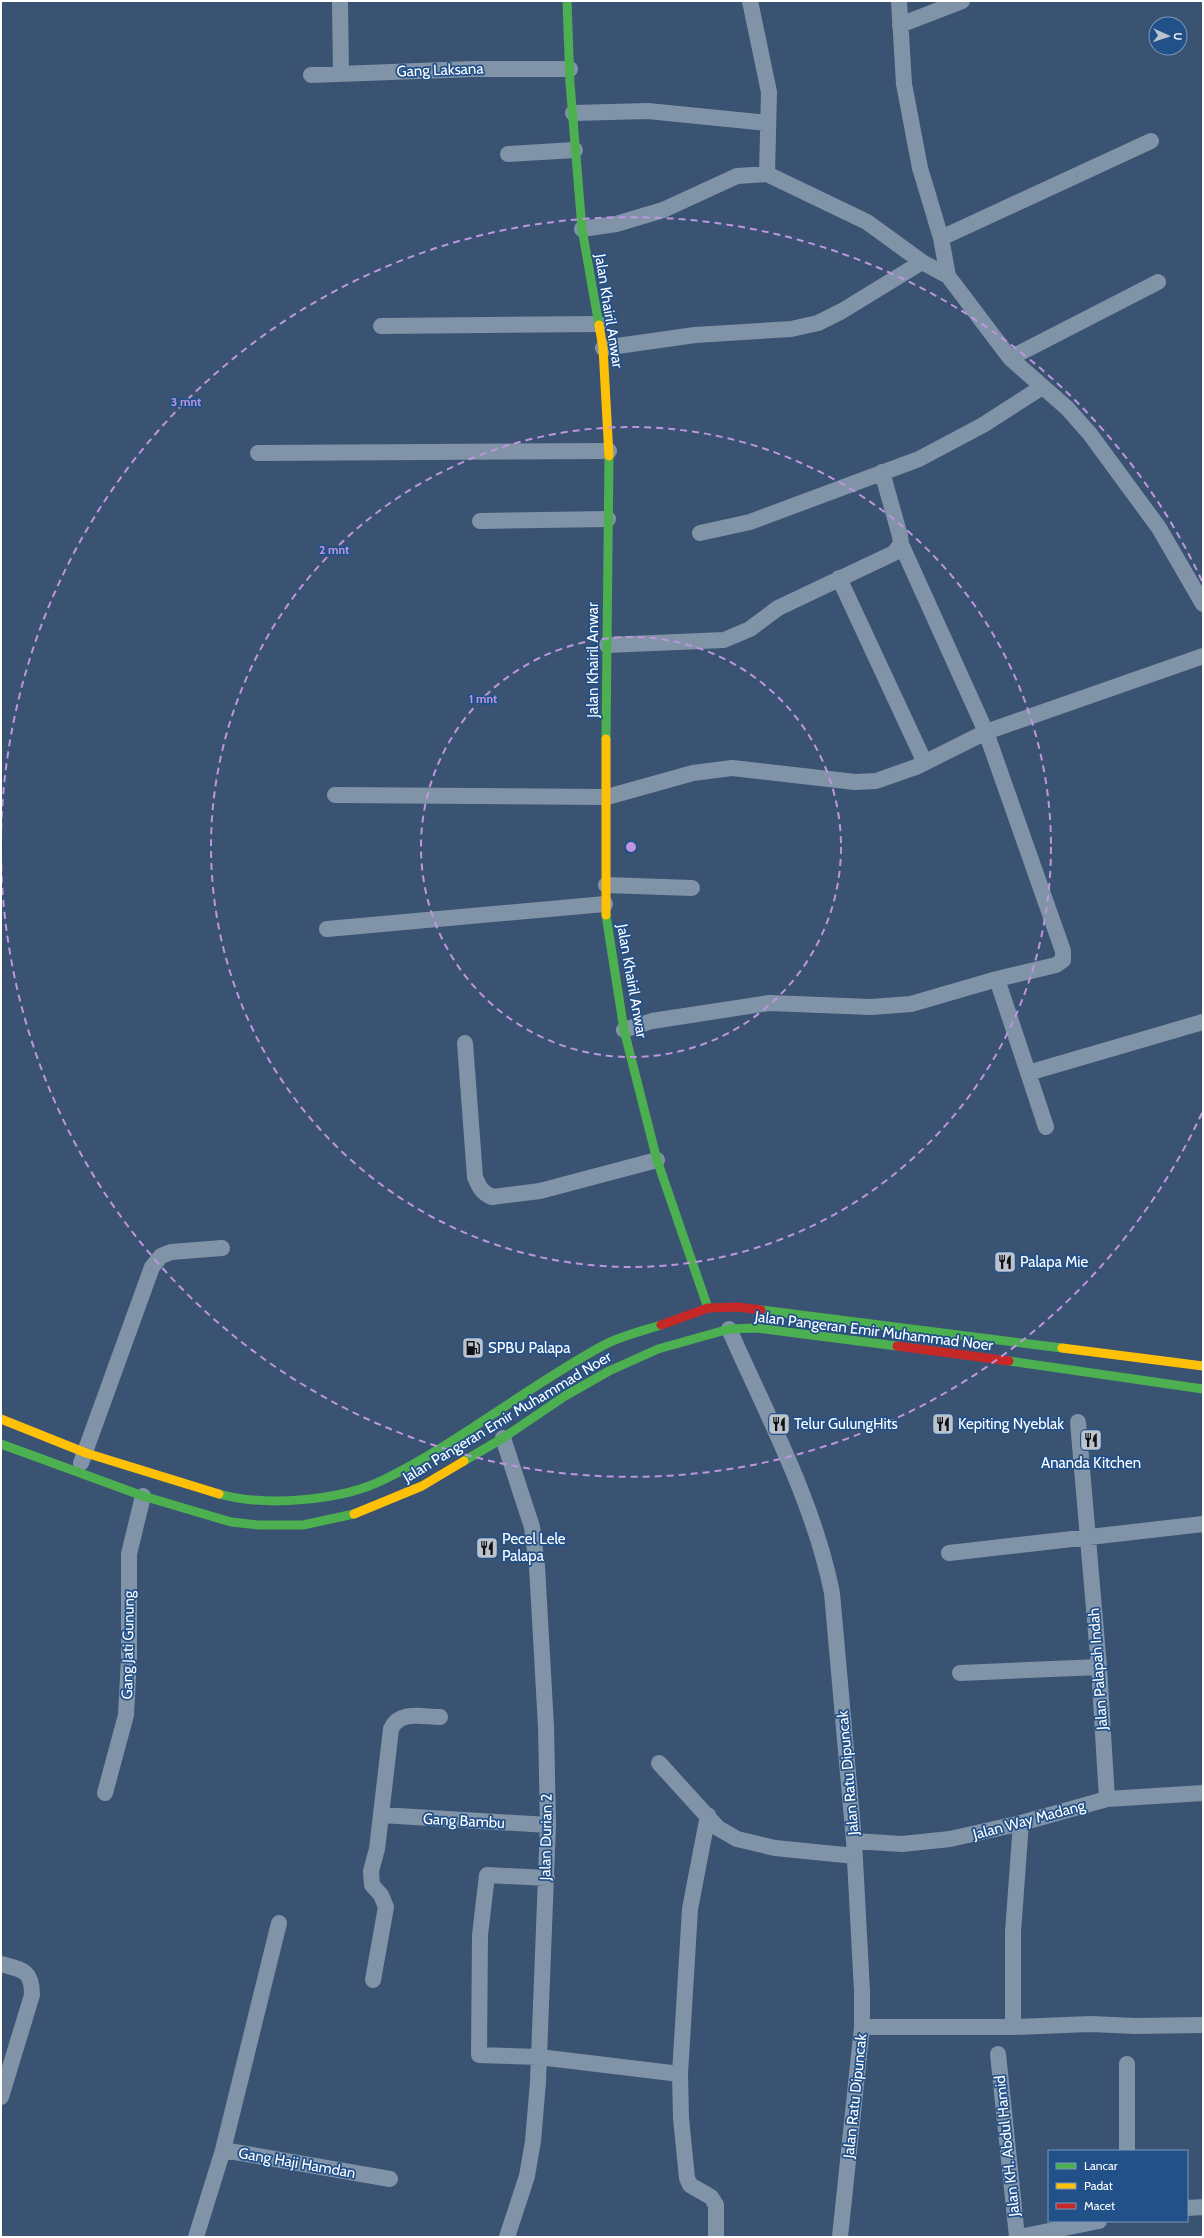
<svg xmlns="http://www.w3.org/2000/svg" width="1204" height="2238" font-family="Cabin,sans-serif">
  <rect width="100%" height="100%" fill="#3a5372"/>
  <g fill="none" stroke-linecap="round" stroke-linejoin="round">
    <path stroke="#8193a7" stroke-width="16" d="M 340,1 L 341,73
      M 750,1 L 769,92 L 767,174
      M 899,1 L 904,84 L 920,168 L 941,238 L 948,276 L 1010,358 L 1067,408 L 1090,434 L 1159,528 L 1203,604
      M 900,25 L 962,1
      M 311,75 L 472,69 L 570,69
      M 573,113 L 648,111 L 768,123
      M 508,154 L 575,150
      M 582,229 L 616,224 L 663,210 L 737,176 L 767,174 L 867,222 L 922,262 L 948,276
      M 941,238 L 1151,141
      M 381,326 L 599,324
      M 603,348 L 695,335 L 791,329 L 818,323 L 842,311 L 922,262
      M 1010,358 L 1158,282
      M 258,453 L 609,451
      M 480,521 L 608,519
      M 700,533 L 750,522 L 919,459 L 983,425 L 1042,387
      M 839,578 L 925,763
      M 607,645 L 724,640 L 750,629 L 778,608 L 894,553 L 901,544 L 900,536 L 882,472
      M 335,795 L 607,797 L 693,773 L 732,768 L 855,782 L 876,781 L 916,767 L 986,732 L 1203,656
      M 606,885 L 692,888
      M 327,929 L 605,904
      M 997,979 L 1046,1127
      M 624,1030 L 652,1021 L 769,1003 L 871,1007 L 911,1004 L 997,979 L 1056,965 L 1063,960 L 1063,951 L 986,732 L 901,544
      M 465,1043 L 475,1177 C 479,1187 482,1193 492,1197 L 540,1191 L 657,1160
      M 1028,1073 L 1203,1022
      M 729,1329 C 766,1413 814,1502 832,1593 L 854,1841 L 862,1991 L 862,2027 L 840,2237
      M 1078,1422 L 1099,1667 L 1107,1799
      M 503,1438 L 532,1527 L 537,1566 L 546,1727 L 548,1825 L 538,2082 L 533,2141 L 527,2176 L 507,2237
      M 81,1463 L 152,1267 L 161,1256 L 171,1252 L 222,1248
      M 949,1553 L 1203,1524
      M 960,1673 L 1099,1667
      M 659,1763 L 718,1828 L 737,1839 L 775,1848 L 855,1856
      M 105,1793 L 126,1715 L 129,1658 L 129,1554 L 143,1496
      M 381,1815 L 548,1825
      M 854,1841 L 902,1844 L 950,1839 L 1021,1823 L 1107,1799 L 1203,1793
      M 547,1878 L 487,1875 L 480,1935 L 479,2055 L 539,2057 L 680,2074 L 690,1909 L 708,1815
      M 1,1964 C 23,1970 32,1970 32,1995 L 1,2097
      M 373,1980 L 386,1907 L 381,1895 L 372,1885 L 371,1871 L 377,1849 L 391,1729 C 399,1710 423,1717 440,1717
      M 862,2027 L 1013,2027 L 1091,2024 L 1135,2026 L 1203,2025
      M 1013,2027 L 1013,1932 L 1021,1823
      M 998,2054 L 1017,2237
      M 680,2074 L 681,2118 L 687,2178 L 690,2185 L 711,2197 L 716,2205 L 716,2237
      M 223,2150 L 279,1923
      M 1127,2151 L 1127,2064
      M 1187,2208 L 1203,2207
      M 196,2237 L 223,2150 L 390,2179
      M 1019,2237 L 1099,2221"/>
    <path stroke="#4caf50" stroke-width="9" d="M 567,1 L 570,83 L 582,229 L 599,325
      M 606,739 L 609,456
      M 606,915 L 624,1030 L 657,1160 L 708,1308
      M 761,1310 L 1062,1348
      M 1009,1361 L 1203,1389
      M 1,1444 L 143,1496 L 231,1522 L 258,1525 L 303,1525 L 354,1514
      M 464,1461 L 503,1438 L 565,1396 L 609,1371 L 658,1349 L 729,1329 L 756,1328 L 897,1346
      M 219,1494 C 265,1507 342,1501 385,1479 C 462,1441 528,1386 604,1345 C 621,1336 642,1331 661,1325"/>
    <path stroke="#ffc107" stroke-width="9" d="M 599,325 L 603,348 L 609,456
      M 606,915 L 606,739
      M 1062,1348 L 1203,1366
      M 1,1419 L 86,1453 L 219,1494
      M 354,1514 L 422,1486 L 464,1461"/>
    <path stroke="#c62828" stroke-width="9" d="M 661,1325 L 708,1308 L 738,1307 L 761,1310
      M 897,1346 L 1009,1361"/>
  </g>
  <g fill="none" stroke="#bd96df" stroke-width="2" stroke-dasharray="7 5">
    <circle cx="631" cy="847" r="210"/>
    <circle cx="631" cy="847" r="420"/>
    <path d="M1202 1113A630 630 0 0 1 1 852M1 842A630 630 0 0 1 1202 581"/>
  </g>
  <defs>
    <g id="restaurant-square" transform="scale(1.15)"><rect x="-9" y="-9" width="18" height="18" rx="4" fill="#bac3ce" stroke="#22518a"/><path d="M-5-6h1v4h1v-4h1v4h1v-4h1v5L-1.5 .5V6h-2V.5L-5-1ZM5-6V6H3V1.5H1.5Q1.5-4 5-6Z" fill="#111"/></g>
    <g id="fuel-square" transform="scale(1.15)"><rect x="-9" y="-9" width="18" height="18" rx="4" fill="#bac3ce" stroke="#22518a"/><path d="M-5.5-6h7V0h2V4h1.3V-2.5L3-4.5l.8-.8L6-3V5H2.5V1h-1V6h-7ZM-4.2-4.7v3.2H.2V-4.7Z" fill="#111"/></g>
  </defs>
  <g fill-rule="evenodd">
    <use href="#restaurant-square" x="1005" y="1262"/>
    <use href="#fuel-square" x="473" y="1348"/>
    <use href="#restaurant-square" x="779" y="1424"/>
    <use href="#restaurant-square" x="943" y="1424"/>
    <use href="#restaurant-square" x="1091" y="1440"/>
    <use href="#restaurant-square" x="487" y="1548"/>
  </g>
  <g text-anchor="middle" stroke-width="3.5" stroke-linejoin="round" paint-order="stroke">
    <g font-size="15" fill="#fff" stroke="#22518a">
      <text transform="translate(440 70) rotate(-2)" y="5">Gang Laksana</text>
      <text transform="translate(609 311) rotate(81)" y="5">Jalan Khairil Anwar</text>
      <text transform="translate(593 660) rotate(-90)" y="5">Jalan Khairil Anwar</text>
      <text transform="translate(632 981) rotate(80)" y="5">Jalan Khairil Anwar</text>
      <text transform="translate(874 1331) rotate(7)" y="5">Jalan Pangeran Emir Muhammad Noer</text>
      <text transform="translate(507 1417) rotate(-31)" y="5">Jalan Pangeran Emir Muhammad Noer</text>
      <text transform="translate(128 1645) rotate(-89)" y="5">Gang Jati Gunung</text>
      <text transform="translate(1098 1669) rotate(-94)" y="5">Jalan Palapah Indah</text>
      <text transform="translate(848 1773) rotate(-95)" y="5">Jalan Ratu Dipuncak</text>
      <text transform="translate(1029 1820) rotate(-15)" y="5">Jalan Way Madang</text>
      <text transform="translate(464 1821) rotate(3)" y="5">Gang Bambu</text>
      <text transform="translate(546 1837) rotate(-89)" y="5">Jalan Durian 2</text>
      <text transform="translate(855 2096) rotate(-84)" y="5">Jalan Ratu Dipuncak</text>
      <text transform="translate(1007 2146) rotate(-96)" y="5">Jalan KH. Abdul Hamid</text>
      <text transform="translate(297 2163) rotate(10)" y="5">Gang Haji Hamdan</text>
    </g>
    <g font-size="15" fill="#fff" stroke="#22518a" text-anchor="start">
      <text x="1020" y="1267">Palapa Mie</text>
      <text x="488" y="1353">SPBU Palapa</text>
      <text x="794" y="1429">Telur GulungHits</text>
      <text x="958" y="1429">Kepiting Nyeblak</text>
      <text x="1091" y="1468" text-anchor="middle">Ananda Kitchen</text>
      <text x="502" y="1544">Pecel Lele<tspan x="502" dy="17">Palapa</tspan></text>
    </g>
  </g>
  <circle cx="631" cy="847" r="6" fill="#bd96df" stroke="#22518a" stroke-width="2"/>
  <g font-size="12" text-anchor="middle" font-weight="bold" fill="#bd96df" stroke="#22518a" stroke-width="3.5" stroke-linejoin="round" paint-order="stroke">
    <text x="186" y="406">3 mnt</text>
    <text x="334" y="554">2 mnt</text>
    <text x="483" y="703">1 mnt</text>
  </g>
  <rect width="1204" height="2238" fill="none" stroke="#ffffff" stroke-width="4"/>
  <rect x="1048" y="2150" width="140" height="72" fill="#22518a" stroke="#7a97b9"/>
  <rect x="1056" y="2163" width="20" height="6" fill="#4caf50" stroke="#7a97b9"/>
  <text x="1084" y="2170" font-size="12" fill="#ffffff">Lancar</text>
  <rect x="1056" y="2183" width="20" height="6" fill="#ffc107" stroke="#7a97b9"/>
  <text x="1084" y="2190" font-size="12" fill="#ffffff">Padat</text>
  <rect x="1056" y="2203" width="20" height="6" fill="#c62828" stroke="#7a97b9"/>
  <text x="1084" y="2210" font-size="12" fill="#ffffff">Macet</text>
  <g transform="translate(1168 36) rotate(93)"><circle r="19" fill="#22518a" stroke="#7a97b9"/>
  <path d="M0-3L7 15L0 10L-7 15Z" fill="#bac3ce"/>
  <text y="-6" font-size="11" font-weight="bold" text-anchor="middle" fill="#ffffff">U</text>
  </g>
</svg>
